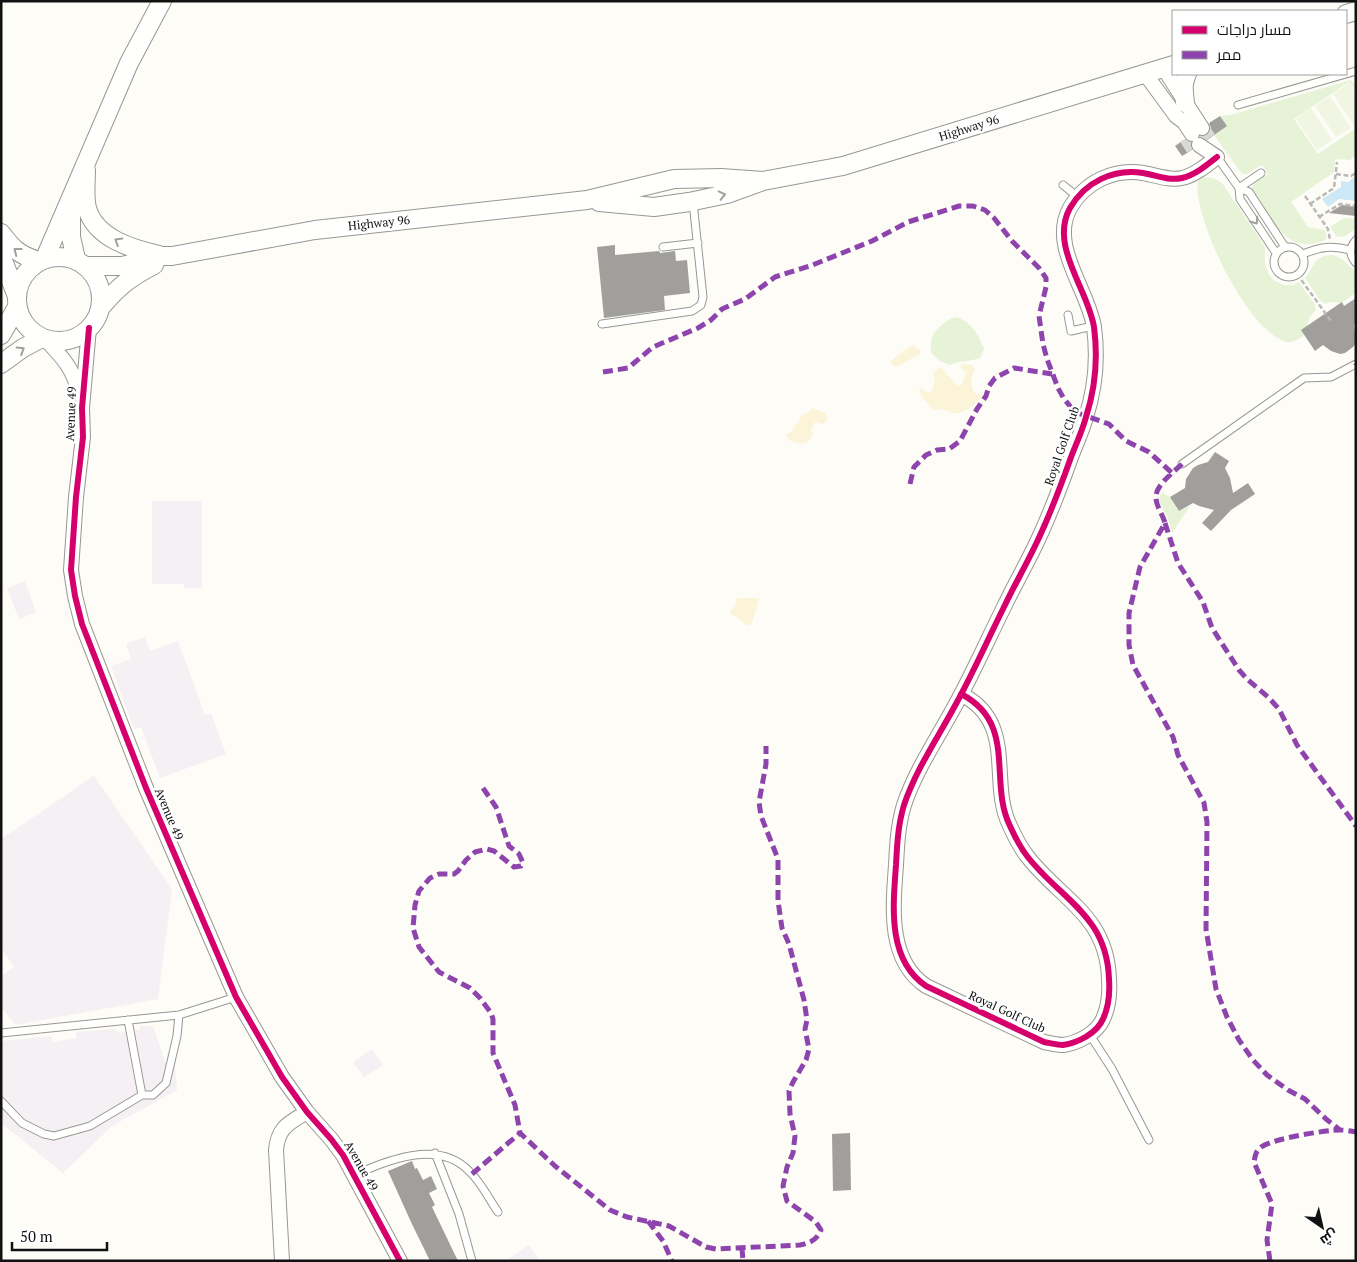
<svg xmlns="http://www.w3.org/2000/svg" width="1357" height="1262" font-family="'PT Serif',Cairo,serif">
  <rect width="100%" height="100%" fill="#fdfcf7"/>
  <path fill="#f5f0f3" d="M 152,501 L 202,501 L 202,588 L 185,588 L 184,584 L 152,584 Z
    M 25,581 L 36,612 L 19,619 L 7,588 Z
    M 145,637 L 150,651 L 178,641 L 205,715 L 211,713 L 226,754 L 160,778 L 141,727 L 134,729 L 111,666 L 131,659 L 126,644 Z
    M 94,776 L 172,889 L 158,999 L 15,1025 L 1,1006 L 1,976 L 14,967 L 1,948 L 1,839 Z
    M 140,1026 L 153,1026 L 166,1064 L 175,1066 L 177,1090 L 112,1126 L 63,1173 L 1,1123 L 1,1041 L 52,1036 L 53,1042 L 77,1038 L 75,1032 L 115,1029 L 118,1033 L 131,1031 L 140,1030 Z
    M 372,1049 L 383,1065 L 364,1077 L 353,1062 Z
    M 529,1245 L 540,1261 L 508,1261 L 508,1259 Z"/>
  <path fill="#e7f3d7" d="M 1351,80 L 1356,88 L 1356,91 L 1349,82 L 1294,119 L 1318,154 L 1356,128 L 1356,155 L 1350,160 L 1335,159 L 1334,172 L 1291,202 L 1308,227 L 1325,230 L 1326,233 L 1326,239 C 1321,243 1316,243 1311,244 C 1284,249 1266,211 1252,192 C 1251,182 1261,179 1268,174 L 1262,165 L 1247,174 L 1242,174 L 1214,135 L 1227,126 L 1220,116 L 1230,115 Z
    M 1205,177 L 1213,178 L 1222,183 L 1265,247 L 1265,264 L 1269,275 L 1275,281 L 1284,285 L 1292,285 L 1299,282 L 1316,306 L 1314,307 L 1316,310 L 1309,318 L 1305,335 C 1300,338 1296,341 1291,342 C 1252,343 1191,215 1198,181 Z
    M 1344,218 L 1356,219 L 1356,229 L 1345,236 L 1337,237 L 1330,227 Z
    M 1334,255 L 1342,259 L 1356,272 L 1356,293 L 1341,303 L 1332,302 L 1324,304 L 1322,301 L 1321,302 L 1305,278 C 1316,266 1312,255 1334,255 Z
    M 957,317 C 973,324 978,334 984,349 L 980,358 C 969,362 961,360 950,365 L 940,361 L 931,353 C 930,337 932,334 943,324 C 948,320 951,318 957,317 Z
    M 1163,493 L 1170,497 L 1179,511 L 1190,506 L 1172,533 L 1168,519 L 1159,501 L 1160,495 Z"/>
  <path fill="#fcf4d9" d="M 913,345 L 920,350 L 920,354 L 896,367 L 890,363 C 893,357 906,349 913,345 Z
    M 962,364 L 972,365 L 975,370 C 970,377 970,390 977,395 L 982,394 L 983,396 C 977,403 964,415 953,413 C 950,412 945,410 941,409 L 934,411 C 930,403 920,400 919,390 L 922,388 L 925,392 L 931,392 L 935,383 L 933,373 L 940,367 L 958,386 L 961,385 L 966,373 L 960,367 Z
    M 812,408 L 826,413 C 828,418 828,421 823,424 L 815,422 L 811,430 L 813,433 C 809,446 799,445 789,440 L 786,434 L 792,432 L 794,425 L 799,423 L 800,417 L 810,411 Z
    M 741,598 L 759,598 L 753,620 L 751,624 L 746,626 L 742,621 L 730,613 L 732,609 L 735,606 L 736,599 Z"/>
  <path fill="#f0f6e1" d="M 1349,83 L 1356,93 L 1356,124 L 1354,125 L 1333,94 Z
    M 1330,96 L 1351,128 L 1336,137 L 1315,106 Z
    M 1311,108 L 1332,140 L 1317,150 L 1296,119 Z"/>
  <path fill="#cde8f7" d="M 1356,176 L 1356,201 L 1339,199 L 1328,207 L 1322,199 L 1341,187 L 1341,181 L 1348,182 Z"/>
  <path fill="#a19f9c" d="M 1220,116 L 1227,126 L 1207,140 L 1200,136 L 1207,135 L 1211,128 L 1209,123 Z
    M 1185,139 L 1191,142 L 1192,150 L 1182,156 L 1175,146 Z
    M 1342,205 L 1356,207 L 1356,216 L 1329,213 Z
    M 615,245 L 615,255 L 659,251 L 660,253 L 675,251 L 676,261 L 687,260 L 690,293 L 664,296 L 665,310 L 604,318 L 597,247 Z
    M 1356,298 L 1356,323 L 1354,324 L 1356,343 L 1353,347 L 1345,353 L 1340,354 L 1331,351 L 1323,345 L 1315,351 L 1301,330 L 1342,302 L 1344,306 Z
    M 1215,452 L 1229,461 L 1225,468 L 1230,478 L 1233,493 L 1248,483 L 1255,494 L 1231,510 L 1211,531 L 1202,523 L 1214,510 L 1199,506 L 1193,503 L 1179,511 L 1170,497 L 1185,488 L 1186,479 L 1193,468 L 1198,465 L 1208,462 Z
    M 850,1133 L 851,1190 L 833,1191 L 832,1134 Z
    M 412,1161 L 415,1169 L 417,1168 L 423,1180 L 431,1176 L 437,1189 L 429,1193 L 435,1205 L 432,1207 L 458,1261 L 430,1261 L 411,1222 L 388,1171 Z"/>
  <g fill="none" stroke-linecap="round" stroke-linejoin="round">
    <path stroke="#dad9d4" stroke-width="14" stroke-dasharray="14 7" stroke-linecap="butt" d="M 1202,128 L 1209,138
      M 1186,138 L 1193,149"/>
    <g stroke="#979795" stroke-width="9">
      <path id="service" d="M 1238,105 L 1356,71
        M 1217,157 L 1239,188 L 1240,199 L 1276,253
        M 1063,185 L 1078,197
        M 1239,188 L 1249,192 L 1285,247
        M 1239,188 L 1261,173
        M 1356,240 C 1349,248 1349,255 1356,263
        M1274 262a15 15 0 1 1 30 0a15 15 0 1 1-30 0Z
        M 663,247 L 698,243
        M 1303,254 C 1320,247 1332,245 1350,250
        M 1068,315 L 1071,331 L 1093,326
        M 602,324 L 692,311 L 701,305 L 703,297 L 693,202
        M 1182,464 L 1304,378 L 1331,377 L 1356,364
        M 1,1033 L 179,1015 L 236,997
        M 1090,1035 L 1112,1069 L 1149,1140
        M 142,1095 L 153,1095 L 166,1083 L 177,1036 L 179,1015
        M 1,1101 L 22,1123 L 44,1134 L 54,1136 L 90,1126 L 142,1095 L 128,1020
        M 435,1153 L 459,1214 L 472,1261
        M 354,1175 C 389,1160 438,1139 469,1171 C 481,1182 489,1199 498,1212"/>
    </g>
    <g stroke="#979795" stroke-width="16">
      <path id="minor" d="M 1164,69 L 1202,128
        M 1146,75 L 1176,116 L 1184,122 L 1192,134
        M 1199,145 L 1217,157
        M 89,328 L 82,408 L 83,437 L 76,497 L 71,570 L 75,596 L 82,624 L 146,788 L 236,997 L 282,1077 L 307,1112 L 331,1139 L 343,1155 L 400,1261
        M 46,340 C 63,358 73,368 79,393
        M 961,694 C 1018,723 988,782 1010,826 C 1015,837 1020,847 1027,856 C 1060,899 1107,915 1109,979 C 1110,993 1109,1006 1103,1019 C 1097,1033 1078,1043 1063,1045 C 1057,1045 1050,1043 1044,1042 L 926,986 C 887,960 893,906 896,865 C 897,845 898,825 904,805 C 916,769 939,736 957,702 C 974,671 988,639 1004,607 C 1014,586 1026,565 1036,544 C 1049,517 1060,488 1070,460 C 1075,446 1082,432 1086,417 C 1095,389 1098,357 1094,327 C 1088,289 1049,246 1070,208 C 1085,182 1114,168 1143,173 C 1156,175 1168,181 1182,178 C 1195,175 1207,165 1217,157
        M 282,1261 L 276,1150 C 278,1127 289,1123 307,1112"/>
    </g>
    <g stroke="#979795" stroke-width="20">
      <path id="tertiary" d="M 1346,14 L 1356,11
        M 1185,103 C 1184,92 1182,84 1187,74
        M 86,170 C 86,182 84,196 87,208 C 95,238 132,249 159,255
        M 599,202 L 654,207 L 689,202 L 727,194 L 763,181 L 843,166 L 1173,65
        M 71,206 L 71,237 L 76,259
        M 1,233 C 14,250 18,254 38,261
        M 1,255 L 16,294
        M17 299a42 42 0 1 1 84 0a42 42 0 1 1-84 0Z
        M 45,258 L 129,63 L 162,1
        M 86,266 L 122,266 L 164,256 L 172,256 L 315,230 L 587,200 L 674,179 L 721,178 L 763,181
        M 101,307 C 119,286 129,278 154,265
        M 1,335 L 17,307
        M 1,364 L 23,348 L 42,338"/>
    </g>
    <path stroke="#b9b9b8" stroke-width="2.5" stroke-dasharray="5 2.5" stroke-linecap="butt" d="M 1336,174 L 1351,176 L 1356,173
      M 1305,196 L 1328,229 L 1330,240
      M 1310,204 L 1334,188 L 1337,162
      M 1319,217 L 1340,204 L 1356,206
      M 1297,274 L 1331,321"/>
    <use href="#service" stroke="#fffffe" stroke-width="7"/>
    <use href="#minor" stroke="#fffffe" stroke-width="14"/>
    <use href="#tertiary" stroke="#fffffe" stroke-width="18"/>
    <path stroke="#8e44ad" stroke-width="5" stroke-dasharray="10 5" stroke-linecap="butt" d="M 1356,364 L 1356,365
      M 603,372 L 628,368 L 653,347 L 698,328 L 711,320 L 722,309 L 745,299 L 775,277 L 810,266 L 872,241 L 908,222 L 959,206 L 973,206 L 985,210 L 994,218 L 1012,241 L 1039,268 L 1046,278 L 1046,287 L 1039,316 L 1043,344 L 1047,359 L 1058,388 L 1064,399 L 1075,412 L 1109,424 L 1126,441 L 1149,452 L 1172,473
      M 1182,464 C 1174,472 1154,486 1156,499 C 1157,508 1163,515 1165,523 L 1140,567 L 1129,613 L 1129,645 L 1133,665 L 1173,737 L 1178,755 L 1204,803 L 1207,822 L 1206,929 L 1216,989 L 1227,1017 L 1239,1040 L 1253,1060 L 1267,1075 L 1288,1090 L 1305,1099 L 1326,1119 L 1340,1130
      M 910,484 L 914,467 L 926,455 L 937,450 L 949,449 L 960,441 L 977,409 L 986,396 L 989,386 L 995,378 L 1014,368 L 1052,374
      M 1165,523 L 1178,563 L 1203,602 L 1212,628 L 1239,670 L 1248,680 L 1268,697 L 1279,709 L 1297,745 L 1356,826
      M 483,788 L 496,807 L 509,846 L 519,854 L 523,863 L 521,866 L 514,867 L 494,851 L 487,849 L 475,852 L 466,860 L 458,871 L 454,874 L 439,874 L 430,878 L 419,891 L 415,905 L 413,928 L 419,947 L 439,972 L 470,988 L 480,998 L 491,1013 L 493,1019 L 493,1053 L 515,1105 L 520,1133 L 555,1166 L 610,1210 L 627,1217 L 669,1226 L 706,1247 L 716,1249 L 800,1245 C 810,1243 817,1240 821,1230 L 816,1222 L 787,1201 L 783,1186 L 787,1167 L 793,1153 L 795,1136 L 790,1114 L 789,1091 L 793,1082 L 806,1060 L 809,1049 L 805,1029 L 807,1020 L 804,1000 L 789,944 L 782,928 L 778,901 L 778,859 L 761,816 L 759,802 L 766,764 L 766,746
      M 472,1174 L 520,1133
      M 648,1221 L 663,1241 L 672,1261
      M 742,1248 L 743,1261
      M 1270,1261 L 1267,1240 L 1272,1204 L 1254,1162 C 1255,1157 1255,1152 1260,1148 C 1269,1139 1326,1130 1340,1130 C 1345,1130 1351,1131 1356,1132"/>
    <g stroke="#fff" stroke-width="9">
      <path id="cycleway" d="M 89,328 L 82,408 L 83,437 L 76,497 L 71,570 L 75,596 L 82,624 L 146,788 L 236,997 L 282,1077 L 307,1112 L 331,1139 L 343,1155 L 400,1261
        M 961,694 C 1018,723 988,782 1010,826 C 1015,837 1020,847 1027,856 C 1060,899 1107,915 1109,979 C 1110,993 1109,1006 1103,1019 C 1097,1033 1078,1043 1063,1045 C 1057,1045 1050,1043 1044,1042 L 926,986 C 887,960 893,906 896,865 C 897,845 898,825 904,805 C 916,769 939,736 957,702 C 974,671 988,639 1004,607 C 1014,586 1026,565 1036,544 C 1049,517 1060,488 1070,460 C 1075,446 1082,432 1086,417 C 1095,389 1098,357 1094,327 C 1088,289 1049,246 1070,208 C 1085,182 1114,168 1143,173 C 1156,175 1168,181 1182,178 C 1195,175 1207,165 1217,157"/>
    </g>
    <use href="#cycleway" stroke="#d6006c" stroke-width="6"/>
  </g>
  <defs><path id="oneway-chevron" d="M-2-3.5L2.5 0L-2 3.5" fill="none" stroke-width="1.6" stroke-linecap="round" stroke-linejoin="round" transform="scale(1.25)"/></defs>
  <g stroke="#a0a09f">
    <use href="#oneway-chevron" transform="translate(722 195) rotate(-13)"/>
    <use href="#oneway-chevron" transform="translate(1255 221) rotate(55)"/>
    <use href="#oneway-chevron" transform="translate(118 241) rotate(-149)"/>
    <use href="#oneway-chevron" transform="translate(17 251) rotate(-142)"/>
    <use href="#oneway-chevron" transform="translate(21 350) rotate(-32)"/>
  </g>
  <g text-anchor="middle" stroke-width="5" stroke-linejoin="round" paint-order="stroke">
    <g font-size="12" fill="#111" stroke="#fff">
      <text transform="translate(969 128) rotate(-17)" y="4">Highway 96</text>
      <text transform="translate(379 223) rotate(-6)" y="4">Highway 96</text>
      <text transform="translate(71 414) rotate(-88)" y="4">Avenue 49</text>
      <text transform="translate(1062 446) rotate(-71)" y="4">Royal Golf Club</text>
      <text transform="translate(169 814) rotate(67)" y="4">Avenue 49</text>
      <text transform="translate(1007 1012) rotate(25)" y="4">Royal Golf Club</text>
      <text transform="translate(361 1166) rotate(60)" y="4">Avenue 49</text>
    </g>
  </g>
  <rect width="1357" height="1262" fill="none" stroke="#111111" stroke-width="5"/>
  <rect x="1172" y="10" width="175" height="65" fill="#ffffff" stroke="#a0a0a0"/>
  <rect x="1182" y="26" width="25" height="8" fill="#d6006c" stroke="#a0a0a0"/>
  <text x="1217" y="35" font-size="15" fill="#111111">مسار دراجات</text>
  <rect x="1182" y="51" width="25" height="8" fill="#8e44ad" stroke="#a0a0a0"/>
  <text x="1217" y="60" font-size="15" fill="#111111">ممر</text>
  <g transform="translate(1322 1227) rotate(146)" stroke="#ffffff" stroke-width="4" paint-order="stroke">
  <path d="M0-4L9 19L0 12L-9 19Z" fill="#111111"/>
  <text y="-8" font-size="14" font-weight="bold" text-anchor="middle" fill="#111111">ش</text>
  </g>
  <path d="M12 1242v8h95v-8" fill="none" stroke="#111111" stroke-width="2.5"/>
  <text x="20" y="1242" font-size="15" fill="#111111" stroke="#ffffff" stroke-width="4" paint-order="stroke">50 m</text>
</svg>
